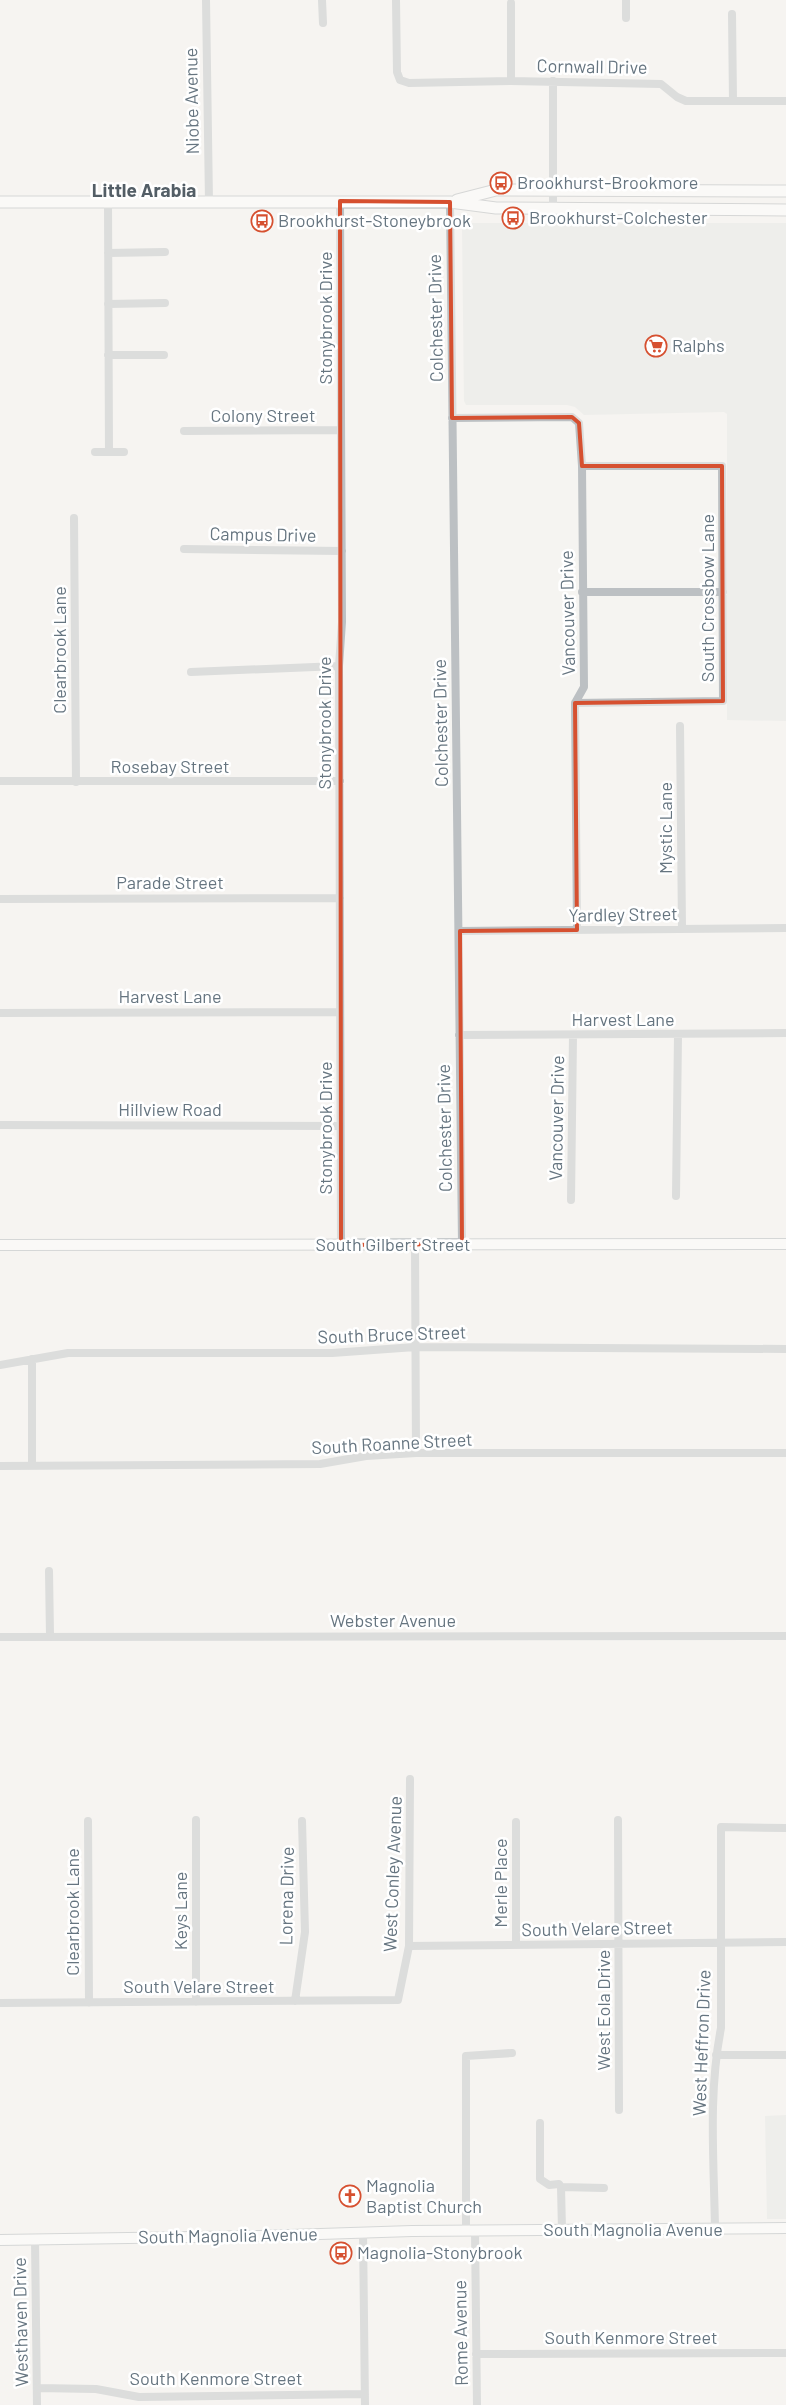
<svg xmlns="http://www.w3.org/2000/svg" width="786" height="2405" font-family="Barlow,sans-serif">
  <rect width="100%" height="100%" fill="#f5f4f1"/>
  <path fill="#e5e6e5" d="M 466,223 L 786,223 L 786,721 L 727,720 L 727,414 L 724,412 L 584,415 L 575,407 L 567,405 L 466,405 L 464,401 L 462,229 Z
    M 786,2115 L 786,2219 L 767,2219 L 765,2116 Z"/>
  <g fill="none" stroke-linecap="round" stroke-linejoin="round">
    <g stroke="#aeb4b8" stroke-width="12">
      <path id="secondary" d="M 0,1245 L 786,1244
        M 0,2240 L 259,2236 L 412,2231 L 786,2228"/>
    </g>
    <g stroke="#b0b4b7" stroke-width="13">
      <path id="primary" d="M 457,200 L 496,190 L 786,191
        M 0,202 L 450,202 L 496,208 L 786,210"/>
    </g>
    <path stroke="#bcc0c3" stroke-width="8" d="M 206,0 L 209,202
      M 322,0 L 323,23
      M 396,0 L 397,72 L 400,80 L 409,83 L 511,81 L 661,84 L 677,97 L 686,101 L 786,101
      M 626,0 L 626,18
      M 511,3 L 511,81
      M 732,14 L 733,101
      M 553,81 L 553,209
      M 340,201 L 342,622 L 339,666 L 341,1245
      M 108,202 L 109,452
      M 450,202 L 462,1244
      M 108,253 L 165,252
      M 108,304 L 165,303
      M 108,355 L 164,355
      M 452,418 L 572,417 L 579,423 L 582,466 L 584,687 L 575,703 L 577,930
      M 184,431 L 341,430
      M 95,452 L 124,452
      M 74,518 L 76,782
      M 184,549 L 342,551
      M 582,592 L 723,592
      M 191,672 L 339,666
      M 575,703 L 723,701 L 722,466 L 582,466
      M 680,726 L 682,929
      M 0,781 L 340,781
      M 0,899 L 340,898
      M 460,931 L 786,928
      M 0,1013 L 340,1012
      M 459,1035 L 786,1033
      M 0,1125 L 340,1126
      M 676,1196 L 678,1035
      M 571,1200 L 573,1035
      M 415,1245 L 416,1453
      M 32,1359 L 32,1465
      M 0,1365 L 68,1353 L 332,1353 L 415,1347 L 786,1349
      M 0,1466 L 320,1464 L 366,1456 L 416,1453 L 786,1453
      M 49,1571 L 50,1636
      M 0,1637 L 786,1636
      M 196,1820 L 196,2002
      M 618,1820 L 619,2110
      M 88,1821 L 89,2003
      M 516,1822 L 516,1945
      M 409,1946 L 786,1942
      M 295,2001 L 305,1932 L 302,1821
      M 0,2003 L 398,2000 L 409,1946 L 410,1779
      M 716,2055 L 786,2055
      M 540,2123 L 540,2179 L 549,2185 L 559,2184 L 561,2187 L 562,2230
      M 561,2187 L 604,2188
      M 715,2229 C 714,2162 708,2094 721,2028 L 721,1827 L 786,1828
      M 466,2231 L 466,2056 L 512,2053
      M 475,2231 L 477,2405
      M 363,2233 L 365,2405
      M 35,2239 L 37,2405
      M 476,2354 L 786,2353
      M 37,2388 L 96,2389 L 139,2397 L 365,2394"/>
    <use href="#secondary" stroke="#fff" stroke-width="10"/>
    <use href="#primary" stroke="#fff" stroke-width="11"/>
  </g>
  <path d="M0 0H786V2405H0ZM 340,201 L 450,202 L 452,418 L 572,417 L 579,423 L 582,466 L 722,466 L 723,701 L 575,703 L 577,930 L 460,931 L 462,1244 L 341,1245 Z" fill="#f5f4f1" fill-opacity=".55" fill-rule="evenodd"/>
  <path fill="none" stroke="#d65030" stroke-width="4" stroke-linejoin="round" d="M 340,201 L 450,202 L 452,418 L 572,417 L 579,423 L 582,466 L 722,466 L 723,701 L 575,703 L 577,930 L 460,931 L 462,1244 L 341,1245 Z"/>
  <defs>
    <g id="bus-ring" transform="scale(1.125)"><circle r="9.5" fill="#fff" stroke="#d65030" stroke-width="1.5"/><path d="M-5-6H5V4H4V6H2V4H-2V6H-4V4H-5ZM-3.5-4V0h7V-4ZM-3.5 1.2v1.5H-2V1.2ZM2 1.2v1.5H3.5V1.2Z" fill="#d65030"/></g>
    <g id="supermarket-ring" transform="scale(1.125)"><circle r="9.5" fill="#fff" stroke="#d65030" stroke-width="1.5"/><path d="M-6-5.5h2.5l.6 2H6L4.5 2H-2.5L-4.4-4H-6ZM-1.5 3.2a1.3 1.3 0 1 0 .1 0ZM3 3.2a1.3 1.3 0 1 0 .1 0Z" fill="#d65030"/></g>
    <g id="church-ring" transform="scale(1.125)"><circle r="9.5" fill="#fff" stroke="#d65030" stroke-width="1.5"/><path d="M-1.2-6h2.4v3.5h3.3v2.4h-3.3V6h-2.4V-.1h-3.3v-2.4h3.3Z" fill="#d65030"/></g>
  </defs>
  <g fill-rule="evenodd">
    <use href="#bus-ring" x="501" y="183"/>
    <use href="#bus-ring" x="513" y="218"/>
    <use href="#bus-ring" x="262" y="221"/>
    <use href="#supermarket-ring" x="656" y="346"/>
    <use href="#church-ring" x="350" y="2196"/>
    <use href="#bus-ring" x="341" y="2253"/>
  </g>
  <g text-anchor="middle" stroke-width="5" stroke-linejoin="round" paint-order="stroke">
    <g font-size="18" fill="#667580" stroke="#fff">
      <text transform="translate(592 67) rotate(1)" y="6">Cornwall Drive</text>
      <text transform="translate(192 101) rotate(-91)" y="6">Niobe Avenue</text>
      <text transform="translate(326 318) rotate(-90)" y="6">Stonybrook Drive</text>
      <text transform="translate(436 318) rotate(-91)" y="6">Colchester Drive</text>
      <text x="263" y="422">Colony Street</text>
      <text transform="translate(263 535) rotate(1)" y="6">Campus Drive</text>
      <text transform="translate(708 598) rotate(-90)" y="6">South Crossbow Lane</text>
      <text transform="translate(568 613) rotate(-91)" y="6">Vancouver Drive</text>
      <text transform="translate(60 650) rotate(-90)" y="6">Clearbrook Lane</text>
      <text transform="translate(325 723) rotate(-90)" y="6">Stonybrook Drive</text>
      <text transform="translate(441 723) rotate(-91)" y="6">Colchester Drive</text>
      <text x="170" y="773">Rosebay Street</text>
      <text transform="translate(666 828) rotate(-90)" y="6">Mystic Lane</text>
      <text x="170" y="889">Parade Street</text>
      <text transform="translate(623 915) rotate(-1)" y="6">Yardley Street</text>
      <text x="170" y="1003">Harvest Lane</text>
      <text x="623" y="1026">Harvest Lane</text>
      <text x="170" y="1116">Hillview Road</text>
      <text transform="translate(557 1118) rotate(-89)" y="6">Vancouver Drive</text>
      <text transform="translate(326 1128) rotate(-90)" y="6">Stonybrook Drive</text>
      <text transform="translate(445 1128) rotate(-91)" y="6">Colchester Drive</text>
      <text x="393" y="1251">South Gilbert Street</text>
      <text transform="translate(392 1335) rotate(-2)" y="6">South Bruce Street</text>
      <text transform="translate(392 1444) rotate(-3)" y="6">South Roanne Street</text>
      <text x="393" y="1627">Webster Avenue</text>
      <text transform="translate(393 1874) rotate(-88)" y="6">West Conley Avenue</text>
      <text transform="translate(501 1883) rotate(-90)" y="6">Merle Place</text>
      <text transform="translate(287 1896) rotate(-89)" y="6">Lorena Drive</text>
      <text transform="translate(181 1911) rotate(-90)" y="6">Keys Lane</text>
      <text transform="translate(73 1912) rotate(-90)" y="6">Clearbrook Lane</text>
      <text transform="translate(597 1929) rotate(-1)" y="6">South Velare Street</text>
      <text x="199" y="1993">South Velare Street</text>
      <text transform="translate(604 2010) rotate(-90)" y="6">West Eola Drive</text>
      <text transform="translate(702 2043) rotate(-88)" y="6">West Heffron Drive</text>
      <text x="633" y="2236">South Magnolia Avenue</text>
      <text transform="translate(228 2236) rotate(-1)" y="6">South Magnolia Avenue</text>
      <text transform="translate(21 2322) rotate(-91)" y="6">Westhaven Drive</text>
      <text transform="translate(461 2333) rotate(-91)" y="6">Rome Avenue</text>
      <text x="631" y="2344">South Kenmore Street</text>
      <text x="216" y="2385">South Kenmore Street</text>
    </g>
    <g font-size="18" fill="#667580" stroke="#fff" text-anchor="start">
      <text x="517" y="189">Brookhurst-Brookmore</text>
      <text x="529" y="224">Brookhurst-Colchester</text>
      <text x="278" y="227">Brookhurst-Stoneybrook</text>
      <text x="672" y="352">Ralphs</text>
      <text x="366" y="2192">Magnolia<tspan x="366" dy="21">Baptist Church</tspan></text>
      <text x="357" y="2259">Magnolia-Stonybrook</text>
    </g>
    <g font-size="19" font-weight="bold" fill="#535e66" stroke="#fff">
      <text x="144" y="197">Little Arabia</text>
    </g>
  </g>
</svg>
